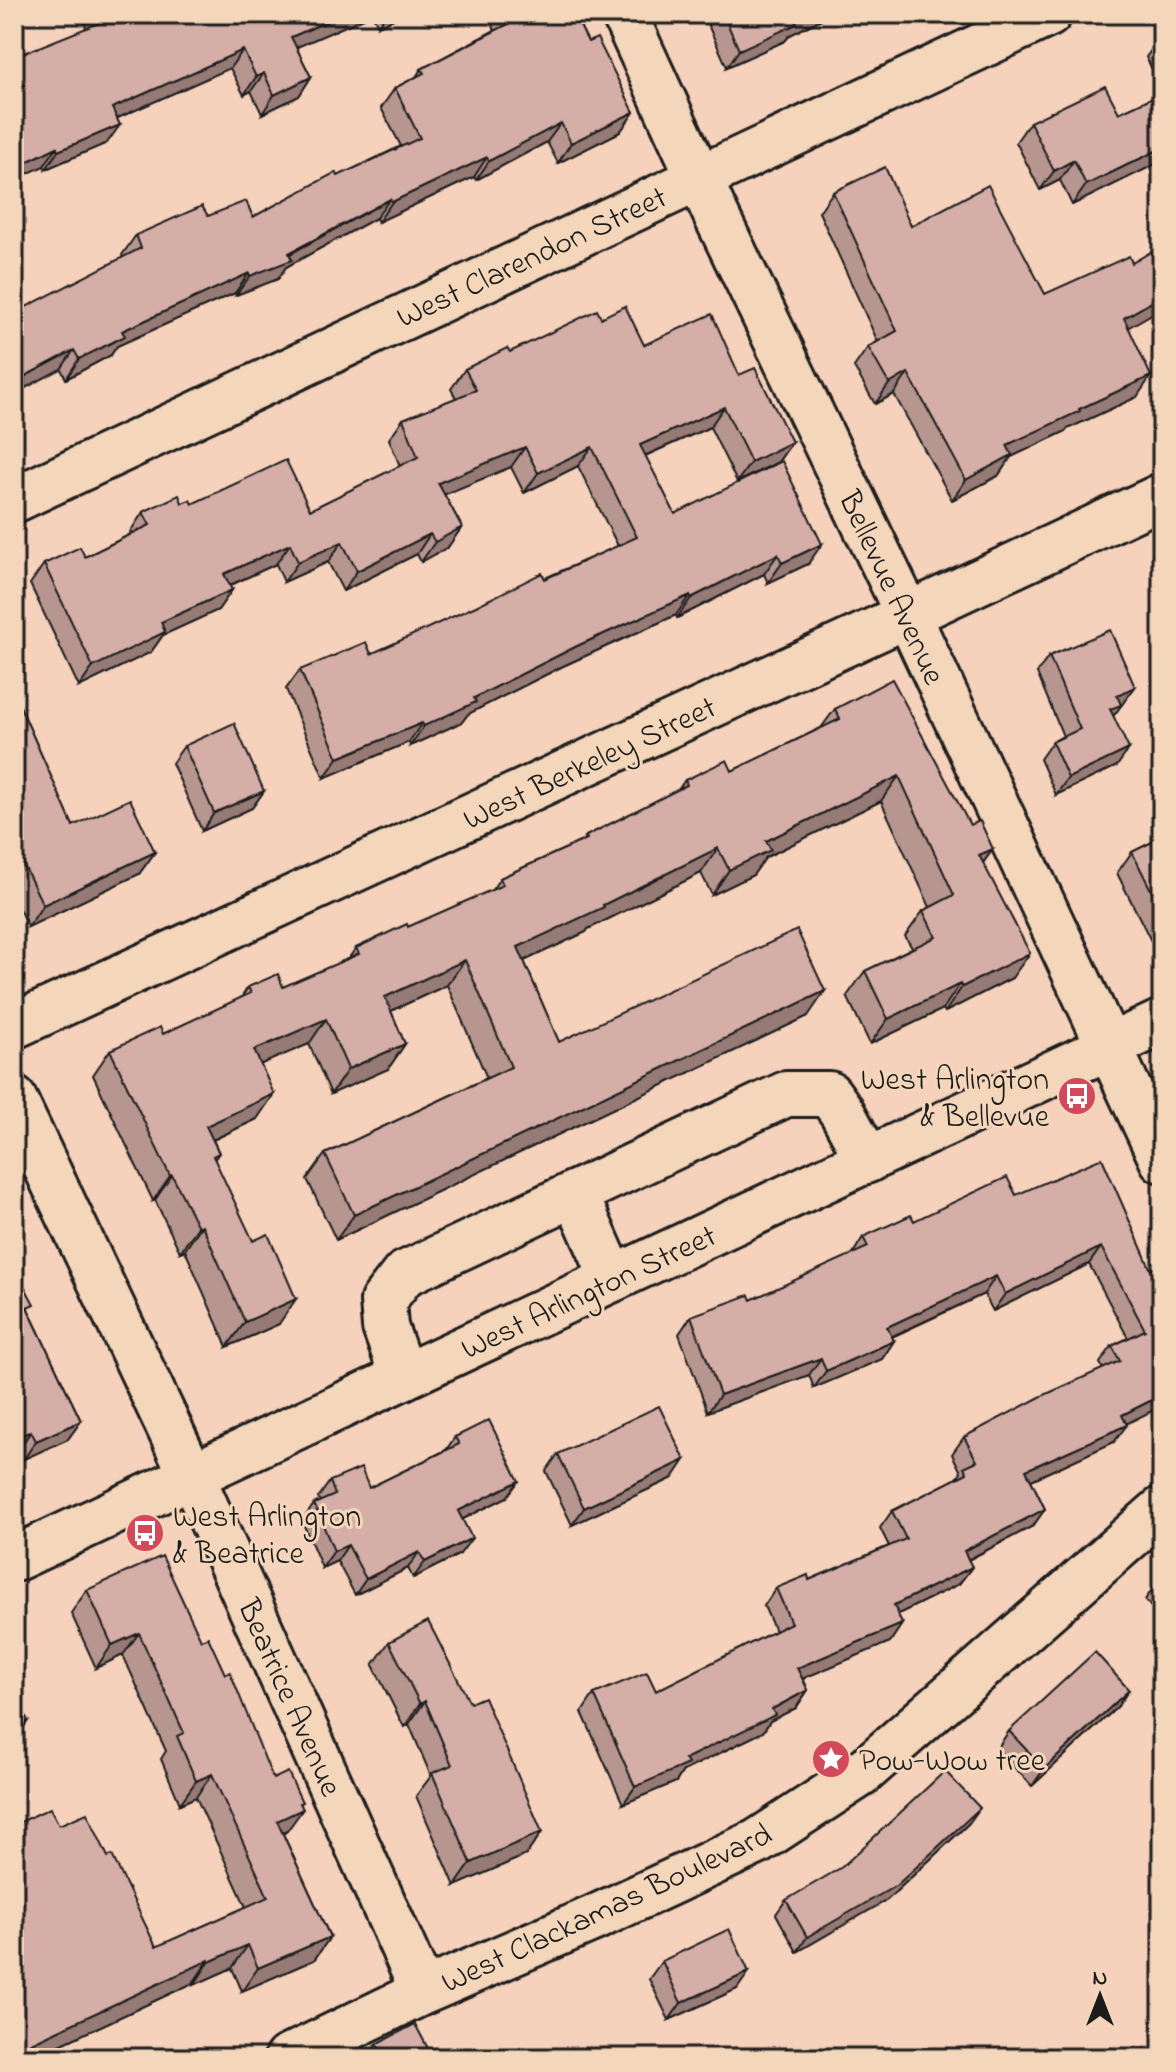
<svg xmlns="http://www.w3.org/2000/svg" width="1176" height="2072" font-family="'Indie Flower',sans-serif">
  <rect width="100%" height="100%" fill="#f6d2bd"/>
  <filter id="ink" filterUnits="userSpaceOnUse"><feTurbulence type="fractalNoise" baseFrequency=".0125" numOctaves="2"/><feDisplacementMap in="SourceGraphic" scale="16" xChannelSelector="R" yChannelSelector="G"/><feConvolveMatrix kernelMatrix="1 2 1 2 8 2 1 2 1" color-interpolation-filters="sRGB"/></filter>
  <g filter="url(#ink)">
    <g fill="none" stroke-linecap="round" stroke-linejoin="round">
      <g stroke="#1c1c1c" stroke-width="50">
        <path id="minor" d="M 624,14 L 716,215 L 908,615 L 1162,1160
          M 14,500 L 1049,14
          M 14,1026 L 908,615 L 1162,496
          M 14,1099 L 192,1476 L 423,1992
          M 575,1193 L 613,1279
          M 403,1377 L 385,1327 L 383,1301 L 404,1274 L 786,1094 L 829,1094 L 842,1112 L 868,1160
          M 287,2058 L 423,1992 L 594,1918 L 757,1842 L 861,1774 L 1162,1509"/>
      </g>
      <g stroke="#1c1c1c" stroke-width="50">
        <path id="major" d="M 14,1559 L 1162,1022"/>
      </g>
      <use href="#minor" stroke="#f4d6ba" stroke-width="44"/>
      <use href="#major" stroke="#f4d6ba" stroke-width="44"/>
    </g>
    <path fill="#b89690" stroke="#1c1c1c" stroke-width="2" d="M 86,14 L 404,14 L 378,26 L 372,14 L 296,47 L 311,77 L 299,96 L 262,114 L 251,91 L 244,95 L 230,68 L 117,118 L 107,143 L 46,169 L 44,166 L 86,28 L 83,20 Z
      M 487,14 L 574,14 L 588,42 L 634,112 L 620,132 L 558,163 L 547,142 L 476,180 L 474,177 L 378,222 L 376,218 L 286,267 L 278,279 L 236,295 L 235,293 L 117,346 L 111,355 L 66,379 L 61,369 L 123,257 L 122,255 L 136,235 L 208,216 L 253,217 L 401,146 L 381,108 L 395,88 L 416,77 L 421,69 L 495,30 Z
      M 703,14 L 831,14 L 790,35 L 785,41 L 727,67 Z
      M 1162,36 L 1162,89 L 1146,57 Z
      M 1162,93 L 1162,161 L 1072,205 L 1060,180 L 1040,190 L 1016,142 L 1030,122 L 1119,113 Z
      M 833,192 L 911,226 L 1045,294 L 1132,263 L 1162,248 L 1162,308 L 1128,327 L 1137,397 L 1067,429 L 1066,431 L 1011,457 L 998,476 L 952,500 L 894,394 L 875,404 L 854,367 L 868,347 L 878,342 L 819,212 Z
      M 601,318 L 644,345 L 739,375 L 792,442 L 778,462 L 737,482 L 710,427 L 645,456 L 675,514 L 808,564 L 768,583 L 764,574 L 677,618 L 676,615 L 563,666 L 468,714 L 462,722 L 410,746 L 409,742 L 324,778 L 286,689 L 300,670 L 371,654 L 618,546 L 578,466 L 524,493 L 511,467 L 444,494 L 462,527 L 448,547 L 421,562 L 417,554 L 343,591 L 328,562 L 284,582 L 276,564 L 229,586 L 232,590 L 218,610 L 163,635 L 151,652 L 79,687 L 30,584 L 44,564 L 85,557 L 131,534 L 130,532 L 143,512 L 182,503 L 310,510 L 400,466 L 389,439 L 403,419 L 456,398 L 451,389 L 465,369 Z
      M 1162,593 L 1162,607 L 1158,599 Z
      M 1049,656 L 1135,687 L 1113,716 L 1117,766 L 1056,795 L 1040,759 L 1052,742 L 1063,736 L 1037,673 Z
      M 14,693 L 73,826 L 155,852 L 139,874 L 28,927 L 14,899 Z
      M 835,709 L 970,825 L 993,849 L 983,863 L 1012,978 L 945,1012 L 943,1009 L 870,1044 L 847,996 L 865,971 L 912,948 L 905,936 L 923,911 L 930,907 L 881,801 L 766,857 L 753,875 L 712,895 L 701,873 L 588,929 L 586,932 L 524,961 L 559,1042 L 808,1016 L 336,1240 L 307,1179 L 325,1154 L 487,1078 L 447,985 L 391,1011 L 405,1044 L 388,1069 L 331,1094 L 309,1044 L 260,1064 L 257,1119 L 213,1140 L 219,1153 L 214,1160 L 279,1324 L 227,1347 L 185,1250 L 180,1252 L 155,1200 L 153,1201 L 93,1075 L 110,1050 L 163,1034 L 241,998 L 248,987 L 283,987 L 348,959 L 356,948 L 408,927 L 492,890 L 500,878 L 582,841 L 586,836 L 678,790 L 685,780 L 732,771 L 821,728 Z
      M 184,746 L 264,791 L 252,808 L 202,831 L 172,763 Z
      M 1162,837 L 1162,935 L 1151,941 L 1117,873 L 1132,852 Z
      M 1016,1195 L 1151,1270 L 1162,1264 L 1126,1424 L 1114,1442 L 1031,1480 L 1045,1509 L 1033,1526 L 968,1560 L 972,1567 L 959,1584 L 898,1614 L 902,1624 L 890,1642 L 803,1678 L 808,1690 L 796,1708 L 770,1721 L 763,1732 L 683,1771 L 676,1782 L 623,1804 L 582,1712 L 594,1694 L 656,1691 L 775,1631 L 764,1606 L 776,1588 L 809,1580 L 889,1546 L 880,1528 L 892,1511 L 956,1479 L 961,1472 L 952,1454 L 964,1437 L 1103,1369 L 1100,1363 L 1112,1346 L 1128,1338 L 1089,1264 L 993,1311 L 984,1294 L 892,1337 L 894,1341 L 882,1359 L 814,1388 L 809,1375 L 708,1412 L 679,1334 L 691,1316 L 751,1300 L 852,1255 L 863,1237 L 914,1221 Z
      M 14,1267 L 29,1311 L 81,1421 L 68,1439 L 24,1459 L 19,1449 L 14,1451 Z
      M 455,1437 L 507,1497 L 463,1519 L 460,1554 L 413,1578 L 408,1568 L 355,1595 L 337,1561 L 322,1568 L 302,1521 L 314,1504 L 320,1501 L 318,1498 L 330,1481 L 369,1488 L 446,1450 Z
      M 558,1454 L 673,1478 L 572,1525 L 546,1471 Z
      M 1162,1576 L 1162,1620 L 1145,1600 Z
      M 87,1590 L 201,1640 L 273,1779 L 302,1802 L 287,1831 L 283,1834 L 330,1937 L 314,1960 L 242,1991 L 232,1968 L 194,1985 L 193,1983 L 32,2058 L 14,2058 L 59,1825 L 108,1857 L 156,1947 L 246,1907 L 196,1797 L 180,1804 L 161,1759 L 166,1751 L 123,1655 L 96,1668 L 71,1613 Z
      M 389,1642 L 470,1703 L 542,1832 L 526,1855 L 455,1886 L 416,1796 L 431,1776 L 409,1724 L 404,1727 L 373,1665 Z
      M 1117,1707 L 1032,1786 L 997,1749 L 1009,1731 Z
      M 969,1823 L 887,1900 L 797,1952 L 776,1914 L 786,1900 Z
      M 662,1961 L 737,1989 L 669,2020 L 649,1979 Z
      M 377,2044 L 433,2058 L 368,2057 Z"/>
    <path fill="#967a76" stroke="#1c1c1c" stroke-width="2" d="M 344,14 L 373,14 L 279,55 L 291,37 Z
      M 386,14 L 404,14 L 378,26 Z
      M 808,14 L 831,14 L 790,35 L 785,41 L 727,67 L 739,50 Z
      M 243,50 L 230,68 L 100,126 L 112,108 Z
      M 264,73 L 251,91 L 244,95 L 256,77 Z
      M 311,77 L 299,96 L 262,114 L 274,95 Z
      M 634,112 L 620,132 L 558,163 L 571,143 Z
      M 561,123 L 547,142 L 476,180 L 489,161 Z
      M 120,125 L 107,143 L 46,169 L 58,151 Z
      M 57,147 L 44,166 L 14,180 L 14,168 Z
      M 1162,148 L 1162,161 L 1072,205 L 1086,185 Z
      M 487,157 L 474,177 L 378,222 L 392,202 Z
      M 1074,160 L 1060,180 L 1040,190 L 1054,171 Z
      M 390,199 L 376,218 L 286,267 L 278,279 L 236,295 L 250,276 Z
      M 249,273 L 235,293 L 117,346 L 111,355 L 66,379 L 79,359 L 122,331 Z
      M 1162,296 L 1162,308 L 1110,338 L 1124,318 Z
      M 74,350 L 61,369 L 14,394 L 14,382 Z
      M 908,373 L 894,394 L 875,404 L 889,384 Z
      M 1151,376 L 1137,397 L 1067,429 L 1066,431 L 1011,457 L 998,476 L 952,500 L 966,480 L 1007,445 L 1079,409 Z
      M 724,407 L 710,427 L 626,464 L 640,445 Z
      M 792,442 L 778,462 L 737,482 L 751,462 Z
      M 525,447 L 511,467 L 424,503 L 438,483 Z
      M 592,447 L 578,466 L 524,493 L 538,473 Z
      M 462,527 L 448,547 L 421,562 L 435,542 Z
      M 430,534 L 417,554 L 343,591 L 357,571 Z
      M 342,542 L 328,562 L 284,582 L 298,562 Z
      M 290,544 L 276,564 L 210,594 L 224,574 Z
      M 822,544 L 808,564 L 768,583 L 782,563 Z
      M 778,554 L 764,574 L 677,618 L 691,598 Z
      M 232,590 L 218,610 L 163,635 L 151,652 L 79,687 L 93,667 L 161,622 Z
      M 690,595 L 676,615 L 563,666 L 468,714 L 462,722 L 410,746 L 424,726 L 474,698 L 577,646 Z
      M 1135,687 L 1109,722 L 1098,727 L 1117,695 Z
      M 422,723 L 409,742 L 324,778 L 338,758 Z
      M 1129,749 L 1117,766 L 1056,795 L 1068,778 Z
      M 899,776 L 881,801 L 766,857 L 753,875 L 712,895 L 729,870 L 766,841 Z
      M 264,791 L 252,808 L 202,831 L 214,813 Z
      M 718,848 L 701,873 L 588,929 L 586,932 L 500,972 L 518,947 Z
      M 993,849 L 975,874 L 979,855 Z
      M 155,852 L 139,874 L 28,927 L 43,905 Z
      M 1162,926 L 1162,935 L 1151,941 Z
      M 1030,953 L 1012,978 L 945,1012 L 962,987 Z
      M 465,960 L 447,985 L 367,1022 L 385,997 Z
      M 960,984 L 943,1009 L 870,1044 L 888,1019 Z
      M 825,991 L 808,1016 L 336,1240 L 354,1215 Z
      M 326,1019 L 309,1044 L 236,1075 L 254,1050 Z
      M 405,1044 L 388,1069 L 331,1094 L 348,1069 Z
      M 274,1094 L 257,1119 L 189,1151 L 206,1126 Z
      M 172,1175 L 155,1200 L 153,1201 L 170,1176 Z
      M 202,1225 L 185,1250 L 180,1252 L 198,1227 Z
      M 1101,1247 L 1089,1264 L 993,1311 L 1005,1294 Z
      M 996,1276 L 984,1294 L 875,1344 L 887,1327 Z
      M 296,1299 L 279,1324 L 227,1347 L 245,1322 Z
      M 894,1341 L 882,1359 L 814,1388 L 826,1371 Z
      M 821,1358 L 809,1375 L 708,1412 L 720,1395 Z
      M 1162,1395 L 1162,1406 L 1110,1432 L 1122,1415 Z
      M 81,1421 L 68,1439 L 24,1459 L 36,1441 Z
      M 1127,1425 L 1114,1442 L 1014,1488 L 1026,1470 Z
      M 31,1431 L 19,1449 L 14,1451 L 14,1439 Z
      M 685,1460 L 673,1478 L 572,1525 L 584,1508 Z
      M 519,1481 L 507,1497 L 447,1527 L 458,1511 Z
      M 1045,1509 L 1033,1526 L 952,1568 L 964,1551 Z
      M 472,1538 L 460,1554 L 413,1578 L 425,1562 Z
      M 348,1545 L 337,1561 L 322,1568 L 334,1551 Z
      M 419,1552 L 408,1568 L 355,1595 L 366,1579 Z
      M 972,1567 L 959,1584 L 882,1622 L 894,1605 Z
      M 902,1624 L 890,1642 L 785,1686 L 797,1668 Z
      M 139,1633 L 123,1655 L 96,1668 L 112,1645 Z
      M 808,1690 L 796,1708 L 770,1721 L 763,1732 L 683,1771 L 676,1782 L 623,1804 L 635,1787 L 772,1709 Z
      M 1129,1690 L 1117,1707 L 1032,1786 L 1044,1769 Z
      M 425,1701 L 409,1724 L 404,1727 L 420,1704 Z
      M 28,1721 L 16,1738 L 14,1739 L 14,1727 Z
      M 212,1774 L 196,1797 L 180,1804 L 196,1781 Z
      M 302,1802 L 295,1813 L 303,1809 L 287,1831 L 261,1843 L 277,1821 Z
      M 980,1808 L 969,1823 L 887,1900 L 797,1952 L 807,1937 Z
      M 542,1832 L 526,1855 L 455,1886 L 471,1863 Z
      M 330,1937 L 314,1960 L 242,1991 L 258,1968 Z
      M 248,1945 L 232,1968 L 194,1985 L 209,1962 Z
      M 209,1960 L 193,1983 L 32,2058 L 14,2058 L 14,2051 Z
      M 749,1972 L 737,1989 L 669,2020 L 681,2003 Z"/>
    <path fill="#d6aea8" stroke="#1c1c1c" stroke-width="2" d="M 101,14 L 344,14 L 291,37 L 311,77 L 274,95 L 264,73 L 256,77 L 243,50 L 112,108 L 120,125 L 58,151 L 57,147 L 14,168 L 14,57 L 104,21 Z
      M 510,14 L 574,14 L 588,42 L 597,38 L 634,112 L 571,143 L 561,123 L 489,161 L 487,157 L 392,202 L 390,199 L 289,253 L 292,260 L 250,276 L 249,273 L 122,331 L 125,336 L 79,359 L 74,350 L 14,382 L 14,313 L 141,248 L 136,235 L 202,206 L 208,216 L 246,201 L 253,217 L 336,172 L 338,176 L 420,138 L 395,88 L 424,73 L 421,69 L 514,21 Z
      M 723,14 L 808,14 L 796,20 L 797,24 L 739,50 Z
      M 1105,86 L 1119,113 L 1162,93 L 1162,148 L 1086,185 L 1074,160 L 1054,171 L 1030,122 Z
      M 885,167 L 911,226 L 988,185 L 1045,294 L 1129,256 L 1132,263 L 1161,246 L 1162,248 L 1162,296 L 1124,318 L 1151,376 L 1079,409 L 1080,411 L 1007,445 L 1012,455 L 966,480 L 908,373 L 889,384 L 868,347 L 897,331 L 833,192 Z
      M 625,306 L 644,345 L 712,314 L 739,375 L 755,368 L 792,442 L 751,462 L 724,407 L 640,445 L 675,514 L 782,461 L 822,544 L 782,563 L 778,554 L 691,598 L 690,595 L 577,646 L 474,698 L 476,702 L 424,726 L 422,723 L 338,758 L 300,670 L 366,642 L 371,654 L 476,606 L 542,573 L 545,579 L 637,537 L 592,447 L 538,473 L 525,447 L 438,483 L 462,527 L 435,542 L 430,534 L 357,571 L 342,542 L 298,562 L 290,544 L 224,574 L 232,590 L 161,622 L 165,632 L 93,667 L 44,564 L 80,547 L 85,557 L 150,525 L 143,512 L 179,495 L 182,503 L 190,500 L 192,504 L 286,460 L 310,510 L 418,457 L 403,419 L 476,390 L 465,369 L 507,348 L 510,352 L 597,310 L 601,318 Z
      M 1110,630 L 1135,687 L 1117,695 L 1121,705 L 1110,709 L 1129,749 L 1068,778 L 1052,742 L 1080,729 L 1049,656 Z
      M 892,679 L 970,825 L 980,821 L 993,849 L 979,855 L 1030,953 L 962,987 L 960,984 L 888,1019 L 865,971 L 936,937 L 923,911 L 954,895 L 899,776 L 766,841 L 771,850 L 729,870 L 718,848 L 603,905 L 604,907 L 518,947 L 559,1042 L 797,930 L 825,991 L 354,1215 L 325,1154 L 511,1067 L 465,960 L 385,997 L 405,1044 L 348,1069 L 326,1019 L 254,1050 L 274,1094 L 206,1126 L 219,1153 L 213,1156 L 253,1241 L 268,1234 L 296,1299 L 245,1322 L 202,1225 L 198,1227 L 172,1175 L 170,1176 L 110,1050 L 160,1027 L 163,1034 L 251,993 L 248,987 L 278,974 L 283,987 L 359,954 L 356,948 L 407,924 L 408,927 L 503,885 L 500,878 L 587,839 L 586,836 L 687,785 L 685,780 L 727,760 L 732,771 L 840,719 L 835,709 Z
      M 14,693 L 73,826 L 130,799 L 155,852 L 43,905 L 14,845 Z
      M 234,723 L 264,791 L 214,813 L 184,746 Z
      M 1162,837 L 1162,912 L 1132,852 Z
      M 1102,1158 L 1151,1270 L 1162,1264 L 1162,1395 L 1122,1415 L 1127,1425 L 1026,1470 L 1045,1509 L 964,1551 L 972,1567 L 894,1605 L 902,1624 L 797,1668 L 808,1690 L 772,1709 L 775,1715 L 685,1759 L 688,1764 L 635,1787 L 594,1694 L 647,1672 L 656,1691 L 791,1623 L 776,1588 L 808,1575 L 809,1580 L 906,1539 L 892,1511 L 967,1473 L 964,1467 L 977,1461 L 964,1437 L 1040,1397 L 1120,1361 L 1112,1346 L 1145,1330 L 1101,1247 L 1005,1294 L 996,1276 L 887,1327 L 894,1341 L 826,1371 L 821,1358 L 720,1395 L 691,1316 L 749,1295 L 751,1300 L 868,1247 L 863,1237 L 911,1215 L 914,1221 L 1007,1177 L 1016,1195 Z
      M 14,1267 L 34,1304 L 27,1307 L 81,1421 L 36,1441 L 31,1431 L 14,1439 Z
      M 659,1406 L 685,1460 L 584,1508 L 558,1454 Z
      M 489,1420 L 519,1481 L 458,1511 L 472,1538 L 425,1562 L 419,1552 L 366,1579 L 348,1545 L 334,1551 L 314,1504 L 335,1495 L 330,1481 L 361,1468 L 369,1488 L 459,1444 L 455,1437 Z
      M 162,1556 L 201,1640 L 208,1637 L 225,1674 L 230,1672 L 273,1779 L 288,1772 L 302,1802 L 300,1803 L 303,1809 L 277,1821 L 330,1937 L 258,1968 L 248,1945 L 209,1962 L 209,1960 L 14,2051 L 14,1825 L 50,1808 L 59,1825 L 87,1813 L 108,1857 L 112,1855 L 156,1947 L 268,1897 L 212,1774 L 196,1781 L 177,1736 L 184,1733 L 139,1633 L 112,1645 L 87,1590 Z
      M 428,1621 L 470,1703 L 484,1697 L 542,1832 L 471,1863 L 432,1773 L 452,1765 L 425,1701 L 420,1704 L 389,1642 Z
      M 1095,1652 L 1129,1690 L 1044,1769 L 1009,1731 Z
      M 14,1691 L 28,1721 L 14,1727 Z
      M 945,1771 L 980,1808 L 897,1885 L 807,1937 L 786,1900 L 842,1867 Z
      M 729,1929 L 749,1972 L 681,2003 L 662,1961 Z
      M 415,2024 L 433,2058 L 365,2058 L 380,2050 L 377,2044 Z"/>
  </g>
  <defs>
    <g id="bus-disc" transform="scale(2)"><circle r="9.5" fill="#d1495b" stroke="#f4d6ba"/><path d="M-5-6H5V4H4V6H2V4H-2V6H-4V4H-5ZM-3.5-4V0h7V-4ZM-3.5 1.2v1.5H-2V1.2ZM2 1.2v1.5H3.5V1.2Z" fill="#fff"/></g>
    <g id="sight-disc" transform="scale(2)"><circle r="9.5" fill="#d1495b" stroke="#f4d6ba"/><path d="M0-6L1.8-2.2L6-1.7L2.9 1.2L3.7 5.4L0 3.3L-3.7 5.4L-2.9 1.2L-6-1.7L-1.8-2.2Z" fill="#fff"/></g>
  </defs>
  <g fill-rule="evenodd">
    <use href="#bus-disc" x="1077" y="1096"/>
    <use href="#bus-disc" x="145" y="1533"/>
    <use href="#sight-disc" x="831" y="1759"/>
  </g>
  <g text-anchor="middle" stroke-width="6" stroke-linejoin="round" paint-order="stroke">
    <g font-size="32" fill="#1c1c1c" stroke="#f4d6ba">
      <text transform="translate(531 256) rotate(-25)" y="11">West Clarendon Street</text>
      <text transform="translate(893 587) rotate(65)" y="11">Bellevue Avenue</text>
      <text transform="translate(589 762) rotate(-25)" y="11">West Berkeley Street</text>
      <text transform="translate(588 1291) rotate(-25)" y="11">West Arlington Street</text>
      <text transform="translate(291 1697) rotate(66)" y="11">Beatrice Avenue</text>
      <text transform="translate(606 1907) rotate(-25)" y="11">West Clackamas Boulevard</text>
    </g>
    <g font-size="32" fill="#1c1c1c" stroke="#f4d6ba" text-anchor="start">
      <text x="1049" y="1089" text-anchor="end">West Arlington<tspan x="1049" dy="37">&amp; Bellevue</tspan></text>
      <text x="173" y="1526">West Arlington<tspan x="173" dy="37">&amp; Beatrice</tspan></text>
      <text x="859" y="1770">Pow-Wow tree</text>
    </g>
  </g>
  <rect width="1176" height="2072" fill="none" stroke="#f4d6ba" stroke-width="48"/>
  <rect x="24" y="24" width="1128" height="2024" fill="none" stroke="#1c1c1c" stroke-width="3" filter="url(#ink)"/>
  <g transform="translate(1100 1996)" stroke="#f4d6ba" stroke-width="6" paint-order="stroke">
  <path d="M0-6L14 30L0 20L-14 30Z" fill="#1c1c1c"/>
  <text y="-12" font-size="22" font-weight="bold" text-anchor="middle" fill="#1c1c1c">N</text>
  </g>
</svg>
